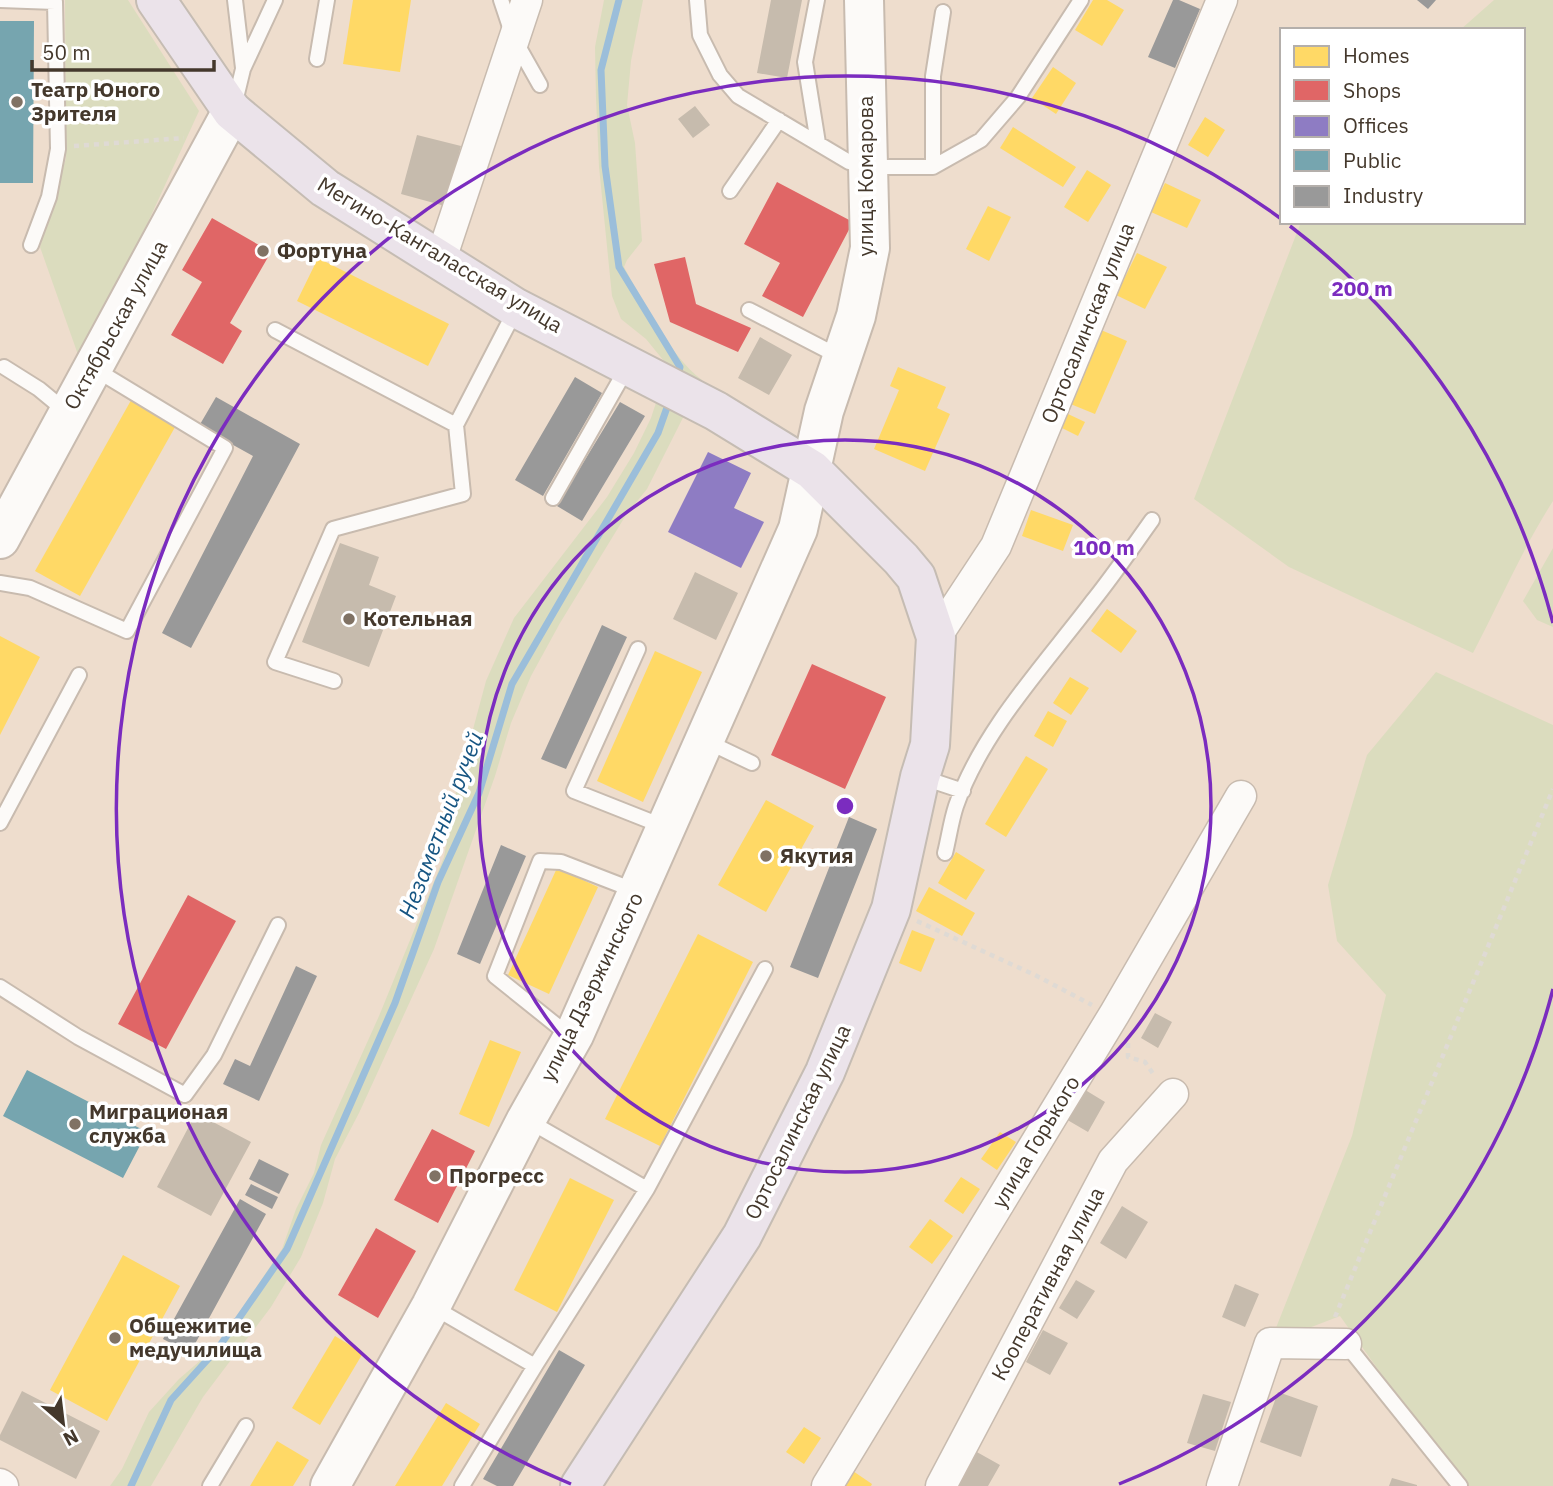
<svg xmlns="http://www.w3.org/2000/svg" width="1553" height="1486" font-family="'IBM Plex Sans',sans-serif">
  <rect width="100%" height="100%" fill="#eeddcd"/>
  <path fill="#dbdcbe" d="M 65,0 L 128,0 L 199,111 L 82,366 L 40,247 L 66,158 Z
    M 604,0 L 643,0 L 631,61 L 627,105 L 635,143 L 642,241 L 627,260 L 624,267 C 644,303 669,355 702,380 L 647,489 L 626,515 L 560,623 L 531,676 L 511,723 L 495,776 L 434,949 L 359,1113 L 335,1159 L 323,1203 L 301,1257 L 271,1307 L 203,1397 L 151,1486 L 110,1486 L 122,1469 L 149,1412 L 179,1379 L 216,1347 L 282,1249 L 296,1209 L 314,1173 L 321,1145 L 379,1016 L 444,857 L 454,800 L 486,681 L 514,618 L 607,497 L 634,453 L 651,418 L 668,366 L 646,339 L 621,319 L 612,296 L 599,167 L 596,98 L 595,47 Z
    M 1494,0 L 1553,0 L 1553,501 C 1522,549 1500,602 1473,653 L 1289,567 L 1194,499 L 1301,222 L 1523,222 L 1523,30 L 1460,30 Z
    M 1553,548 L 1553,627 L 1537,620 L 1523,601 Z
    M 1436,672 L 1553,725 L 1553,1486 L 1461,1486 L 1340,1316 L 1270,1343 L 1352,1136 L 1386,995 L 1337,941 L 1328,885 L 1367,755 Z"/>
  <path fill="#ffd966" d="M 353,0 L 411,0 L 400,72 L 343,64 Z
    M 1093,0 L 1107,0 L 1124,10 L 1102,46 L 1075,30 Z
    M 1053,67 L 1076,83 L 1056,114 L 1032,98 Z
    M 1205,117 L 1225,130 L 1208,157 L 1188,145 Z
    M 1013,127 L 1076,167 L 1063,187 L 1000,148 Z
    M 1087,170 L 1111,185 L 1088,222 L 1064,207 Z
    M 1165,183 L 1201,200 L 1187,228 L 1151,212 Z
    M 988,206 L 1011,217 L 989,261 L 966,249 Z
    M 1137,253 L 1167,267 L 1145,309 L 1116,295 Z
    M 318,258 L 449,324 L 428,366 L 297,301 Z
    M 1101,330 L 1127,341 L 1095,414 L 1068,403 Z
    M 898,367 L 946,387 L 937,408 L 950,414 L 925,471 L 874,449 L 899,390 L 890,386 Z
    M 134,395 L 179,420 L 80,596 L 35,571 Z
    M 1068,414 L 1085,422 L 1078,436 L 1062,428 Z
    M 1031,510 L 1073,525 L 1063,551 L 1022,536 Z
    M 1107,609 L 1137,631 L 1121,653 L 1091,631 Z
    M 0,636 L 40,657 L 0,735 Z
    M 655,651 L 702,672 L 643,802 L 597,781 Z
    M 1070,677 L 1089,688 L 1071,715 L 1053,703 Z
    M 1048,711 L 1067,721 L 1053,747 L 1034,736 Z
    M 1026,756 L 1048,769 L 1006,837 L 985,824 Z
    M 766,800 L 814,826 L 766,912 L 718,885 Z
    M 956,852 L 985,870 L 966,900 L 938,883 Z
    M 557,868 L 598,887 L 549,994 L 508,975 Z
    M 929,887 L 975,913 L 962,936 L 916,911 Z
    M 912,930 L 935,939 L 921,972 L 899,963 Z
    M 698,934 L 753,962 L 660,1146 L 605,1119 Z
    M 490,1040 L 521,1052 L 489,1127 L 459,1114 Z
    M 1000,1132 L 1016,1142 L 997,1170 L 981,1159 Z
    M 961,1177 L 980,1189 L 963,1214 L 944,1201 Z
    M 570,1178 L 614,1200 L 557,1312 L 514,1290 Z
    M 930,1219 L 953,1236 L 932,1264 L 909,1247 Z
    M 123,1255 L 180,1286 L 107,1421 L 50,1390 Z
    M 335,1336 L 363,1353 L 320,1425 L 292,1408 Z
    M 446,1403 L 480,1424 L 442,1486 L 395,1486 Z
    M 804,1427 L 821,1438 L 804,1464 L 786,1452 Z
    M 277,1441 L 309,1460 L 293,1486 L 250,1486 Z
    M 850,1469 L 872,1484 L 871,1486 L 839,1486 Z"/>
  <path fill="#e06666" d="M 777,182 L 853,222 L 803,317 L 762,296 L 780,263 L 744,244 Z
    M 212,218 L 271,252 L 230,323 L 242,331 L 223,364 L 171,335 L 202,282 L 182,270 Z
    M 685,257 L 696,304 L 751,328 L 738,352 L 670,322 L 654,264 Z
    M 812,664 L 886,697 L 845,789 L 771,755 Z
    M 188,895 L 236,921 L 166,1049 L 118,1024 Z
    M 432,1129 L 475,1151 L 438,1223 L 394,1200 Z
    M 376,1228 L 416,1251 L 378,1318 L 338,1295 Z"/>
  <path fill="#8e7cc3" d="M 708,452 L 751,473 L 734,508 L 764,522 L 741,568 L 668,532 Z"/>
  <path fill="#76a5af" d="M 0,21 L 34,21 L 33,183 L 0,183 Z
    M 27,1070 L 147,1132 L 123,1178 L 3,1116 Z"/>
  <path fill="#999" d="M 1173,0 L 1179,0 L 1200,9 L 1175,68 L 1148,57 Z
    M 1417,0 L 1436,0 L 1428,9 Z
    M 575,377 L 602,393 L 543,496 L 515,480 Z
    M 216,397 L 300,444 L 191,648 L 162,633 L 253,456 L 199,426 Z
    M 620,402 L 645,416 L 582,521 L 557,506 Z
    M 602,625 L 627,637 L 566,769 L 541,759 Z
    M 849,817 L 877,829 L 818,978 L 790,967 Z
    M 501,845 L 526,856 L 480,964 L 457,954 Z
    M 296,966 L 317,976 L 259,1101 L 223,1084 L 235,1059 L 250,1066 Z
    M 259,1159 L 289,1174 L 279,1194 L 249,1179 Z
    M 251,1184 L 278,1197 L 272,1209 L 245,1195 Z
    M 240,1199 L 266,1214 L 190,1353 L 163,1339 Z
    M 559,1350 L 585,1365 L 513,1486 L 497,1486 L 483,1479 Z"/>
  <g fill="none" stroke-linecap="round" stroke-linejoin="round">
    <path stroke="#9bbeda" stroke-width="7" d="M 619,0 L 601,70 L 605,166 L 619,267 L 680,367 L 677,378
      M 131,1486 L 171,1400 L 219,1347 L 287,1249 L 395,1003 L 438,882 L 479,793 L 512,684 L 658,433 L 670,399"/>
  </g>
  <path fill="#c6bbad" d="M 771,0 L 802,0 L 787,78 L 757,73 Z
    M 695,106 L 710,125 L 693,138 L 678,119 Z
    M 417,135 L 461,146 L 445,206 L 401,194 Z
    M 760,337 L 792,355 L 769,395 L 738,378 Z
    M 340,543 L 379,557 L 369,585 L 396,596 L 369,667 L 302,642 Z
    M 695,572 L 738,593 L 716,640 L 673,619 Z
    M 1155,1013 L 1172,1022 L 1158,1048 L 1141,1038 Z
    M 1082,1088 L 1105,1102 L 1088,1132 L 1064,1118 Z
    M 196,1113 L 251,1142 L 211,1216 L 157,1187 Z
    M 1122,1206 L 1148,1222 L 1126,1259 L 1100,1243 Z
    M 1076,1280 L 1095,1291 L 1077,1319 L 1059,1308 Z
    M 1235,1284 L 1259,1294 L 1245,1327 L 1222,1317 Z
    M 1043,1330 L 1068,1343 L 1050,1375 L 1026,1362 Z
    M 22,1391 L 100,1431 L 76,1479 L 0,1440 L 0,1435 Z
    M 1278,1392 L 1318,1406 L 1301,1457 L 1260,1442 Z
    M 1203,1394 L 1231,1402 L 1215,1451 L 1187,1443 Z
    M 975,1451 L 1000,1465 L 988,1486 L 955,1486 Z
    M 1392,1478 L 1417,1485 L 1417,1486 L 1389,1486 Z"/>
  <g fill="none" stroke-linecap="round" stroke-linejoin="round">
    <g stroke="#c8bbaf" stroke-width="18">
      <path id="lane" d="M 0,0 L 55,2 L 58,149 L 49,197 L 31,245
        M 235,0 L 243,68
        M 501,0 L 514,39 L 540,85
        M 697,0 L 700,35 L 720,75 L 738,96 L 849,162 L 869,167 L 933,167 L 981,140 L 1018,97 L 1081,0
        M 817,0 L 805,62 L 818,143
        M 317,59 L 327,0
        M 235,102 L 243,69 L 275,0
        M 933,167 L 933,76 L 943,12
        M 730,191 L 779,120
        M 749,310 L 840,357
        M 275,330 L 456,425 L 516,309
        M 4,367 L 39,389 L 68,413
        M 553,498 L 628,366
        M 0,583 L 30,588 L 127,631 L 225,448 L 93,368
        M 638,649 L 574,791 L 665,827
        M 334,681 L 275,662 L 333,529 L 463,494 L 456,425
        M 706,741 L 752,763
        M 921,777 L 963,791
        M 0,823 L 79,675
        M 945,853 C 949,837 951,821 956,806 C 982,731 1045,664 1092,602 C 1113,576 1132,548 1152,520
        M 0,987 L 78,1037 L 185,1095 L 214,1055 L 278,925
        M 571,1037 L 495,976 L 540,861 L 561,862 L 636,891
        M 527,1120 L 647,1189 L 765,969
        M 433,1307 L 535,1366 L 647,1189
        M 1346,1344 L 1460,1486
        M 210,1486 L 246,1426
        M 462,1486 L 535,1366"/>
    </g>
    <g stroke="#c8bbaf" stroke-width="33">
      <path id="street" d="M 441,259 L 527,0
        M 936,637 L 996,546 L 1222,0
        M 0,1484 L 3,1486
        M 827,1486 L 1115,1013 L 1241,796
        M 941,1486 L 1113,1161 L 1173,1094
        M 1222,1486 L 1270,1343 L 1346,1344"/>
    </g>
    <g stroke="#c8bbaf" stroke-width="42">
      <path id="secondary" d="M 0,539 L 232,111
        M 330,1486 L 431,1306 L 526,1120 L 574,1035 L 798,529 L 824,411 L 856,316 L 870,248 L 864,0"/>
    </g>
    <g stroke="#c5bcb3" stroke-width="42">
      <path id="primary" d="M 156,0 L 232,111 L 325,188 L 516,308 L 716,411 L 812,470 L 901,559 L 916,577 L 936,637 L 930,745 L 920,777 L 891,909 L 825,1072 L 742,1236 L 580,1486"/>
    </g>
    <path stroke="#dfdad4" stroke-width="4.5" stroke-dasharray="5 5" stroke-linecap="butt" d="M 74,146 L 184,138
      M 917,921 L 1035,975 L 1092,1005
      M 1128,1043 L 1128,1057 L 1145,1062 L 1154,1075
      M 1335,1317 L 1553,789"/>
    <use href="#lane" stroke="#fcfaf8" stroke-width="14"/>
    <use href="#street" stroke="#fcfaf8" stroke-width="30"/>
    <use href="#secondary" stroke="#fcfaf8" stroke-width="38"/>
    <use href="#primary" stroke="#ebe3ea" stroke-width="38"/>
  </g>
  <g fill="none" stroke="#7b2cbf" stroke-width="3.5">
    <circle cx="845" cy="806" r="366"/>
    <path d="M1553 989A731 731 0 0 1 1119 1484M571 1484A731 731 0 1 1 1280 218M1290 226A731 731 0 0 1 1553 623"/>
  </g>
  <g fill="#807264" stroke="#fff" stroke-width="2.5">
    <circle cx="17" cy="102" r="7"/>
    <circle cx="263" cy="251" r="7"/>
    <circle cx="349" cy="619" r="7"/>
    <circle cx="766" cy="856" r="7"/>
    <circle cx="75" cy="1124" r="7"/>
    <circle cx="435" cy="1176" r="7"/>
    <circle cx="115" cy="1338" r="7"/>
  </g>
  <g text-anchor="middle" stroke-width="7" stroke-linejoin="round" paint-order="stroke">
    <g font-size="21" font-weight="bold" fill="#44382c" stroke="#fff" text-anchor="start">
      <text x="31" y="97">Театр Юного<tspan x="31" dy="24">Зрителя</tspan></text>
      <text x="277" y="258">Фортуна</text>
      <text x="363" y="626">Котельная</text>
      <text x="780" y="863">Якутия</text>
      <text x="89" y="1119">Миграционая<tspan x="89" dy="24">служба</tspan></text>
      <text x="449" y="1183">Прогресс</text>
      <text x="129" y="1333">Общежитие<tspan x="129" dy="24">медучилища</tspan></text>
    </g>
    <g font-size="21" fill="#44382c" stroke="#fff">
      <text transform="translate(866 176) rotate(-90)" y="7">улица Комарова</text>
      <text transform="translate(440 255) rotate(31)" y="7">Мегино-Кангаласская улица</text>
      <text transform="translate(1088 323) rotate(-68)" y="7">Ортосалинская улица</text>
      <text transform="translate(116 325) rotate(-61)" y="7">Октябрьская улица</text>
      <text transform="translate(592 987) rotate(-64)" y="7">улица Дзержинского</text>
      <text transform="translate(798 1122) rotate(-64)" y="7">Ортосалинская улица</text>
      <text transform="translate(1036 1142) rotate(-59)" y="7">улица Горького</text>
      <text transform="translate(1048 1284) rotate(-62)" y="7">Кооперативная улица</text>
    </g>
    <g font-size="23" font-style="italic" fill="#165582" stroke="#fff">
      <text transform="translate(441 825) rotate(-69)" y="8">Незаметный ручей</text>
    </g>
  </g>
  <circle cx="845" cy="806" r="10" fill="#7b2cbf" stroke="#fff" stroke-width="3.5"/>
  <g font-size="21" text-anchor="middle" font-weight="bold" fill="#7b2cbf" stroke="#fff" stroke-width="7" stroke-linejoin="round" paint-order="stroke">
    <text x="1362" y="296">200 m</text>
    <text x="1104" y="555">100 m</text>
  </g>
  <rect x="1280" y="28" width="245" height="196" fill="#ffffff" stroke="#b4afab" stroke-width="2"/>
  <rect x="1294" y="46" width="35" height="21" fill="#ffd966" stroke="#b4afab" stroke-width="2"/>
  <text x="1343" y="63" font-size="21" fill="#44382c">Homes</text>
  <rect x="1294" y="80" width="35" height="21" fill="#e06666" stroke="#b4afab" stroke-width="2"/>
  <text x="1343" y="98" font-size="21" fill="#44382c">Shops</text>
  <rect x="1294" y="116" width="35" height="21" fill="#8e7cc3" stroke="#b4afab" stroke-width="2"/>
  <text x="1343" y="133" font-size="21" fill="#44382c">Offices</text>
  <rect x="1294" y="150" width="35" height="21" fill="#76a5af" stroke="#b4afab" stroke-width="2"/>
  <text x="1343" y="168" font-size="21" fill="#44382c">Public</text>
  <rect x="1294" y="186" width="35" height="21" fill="#999999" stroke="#b4afab" stroke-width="2"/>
  <text x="1343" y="203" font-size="21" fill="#44382c">Industry</text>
  <g transform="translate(63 1423) rotate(152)" stroke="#ffffff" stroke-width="5" paint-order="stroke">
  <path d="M0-5L12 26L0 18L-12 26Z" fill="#44382c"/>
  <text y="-10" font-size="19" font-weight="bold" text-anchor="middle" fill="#44382c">N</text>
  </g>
  <path d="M32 60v10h182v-10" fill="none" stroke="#44382c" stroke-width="3.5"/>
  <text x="42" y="60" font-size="21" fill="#44382c" stroke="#ffffff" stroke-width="5" paint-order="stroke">50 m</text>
</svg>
